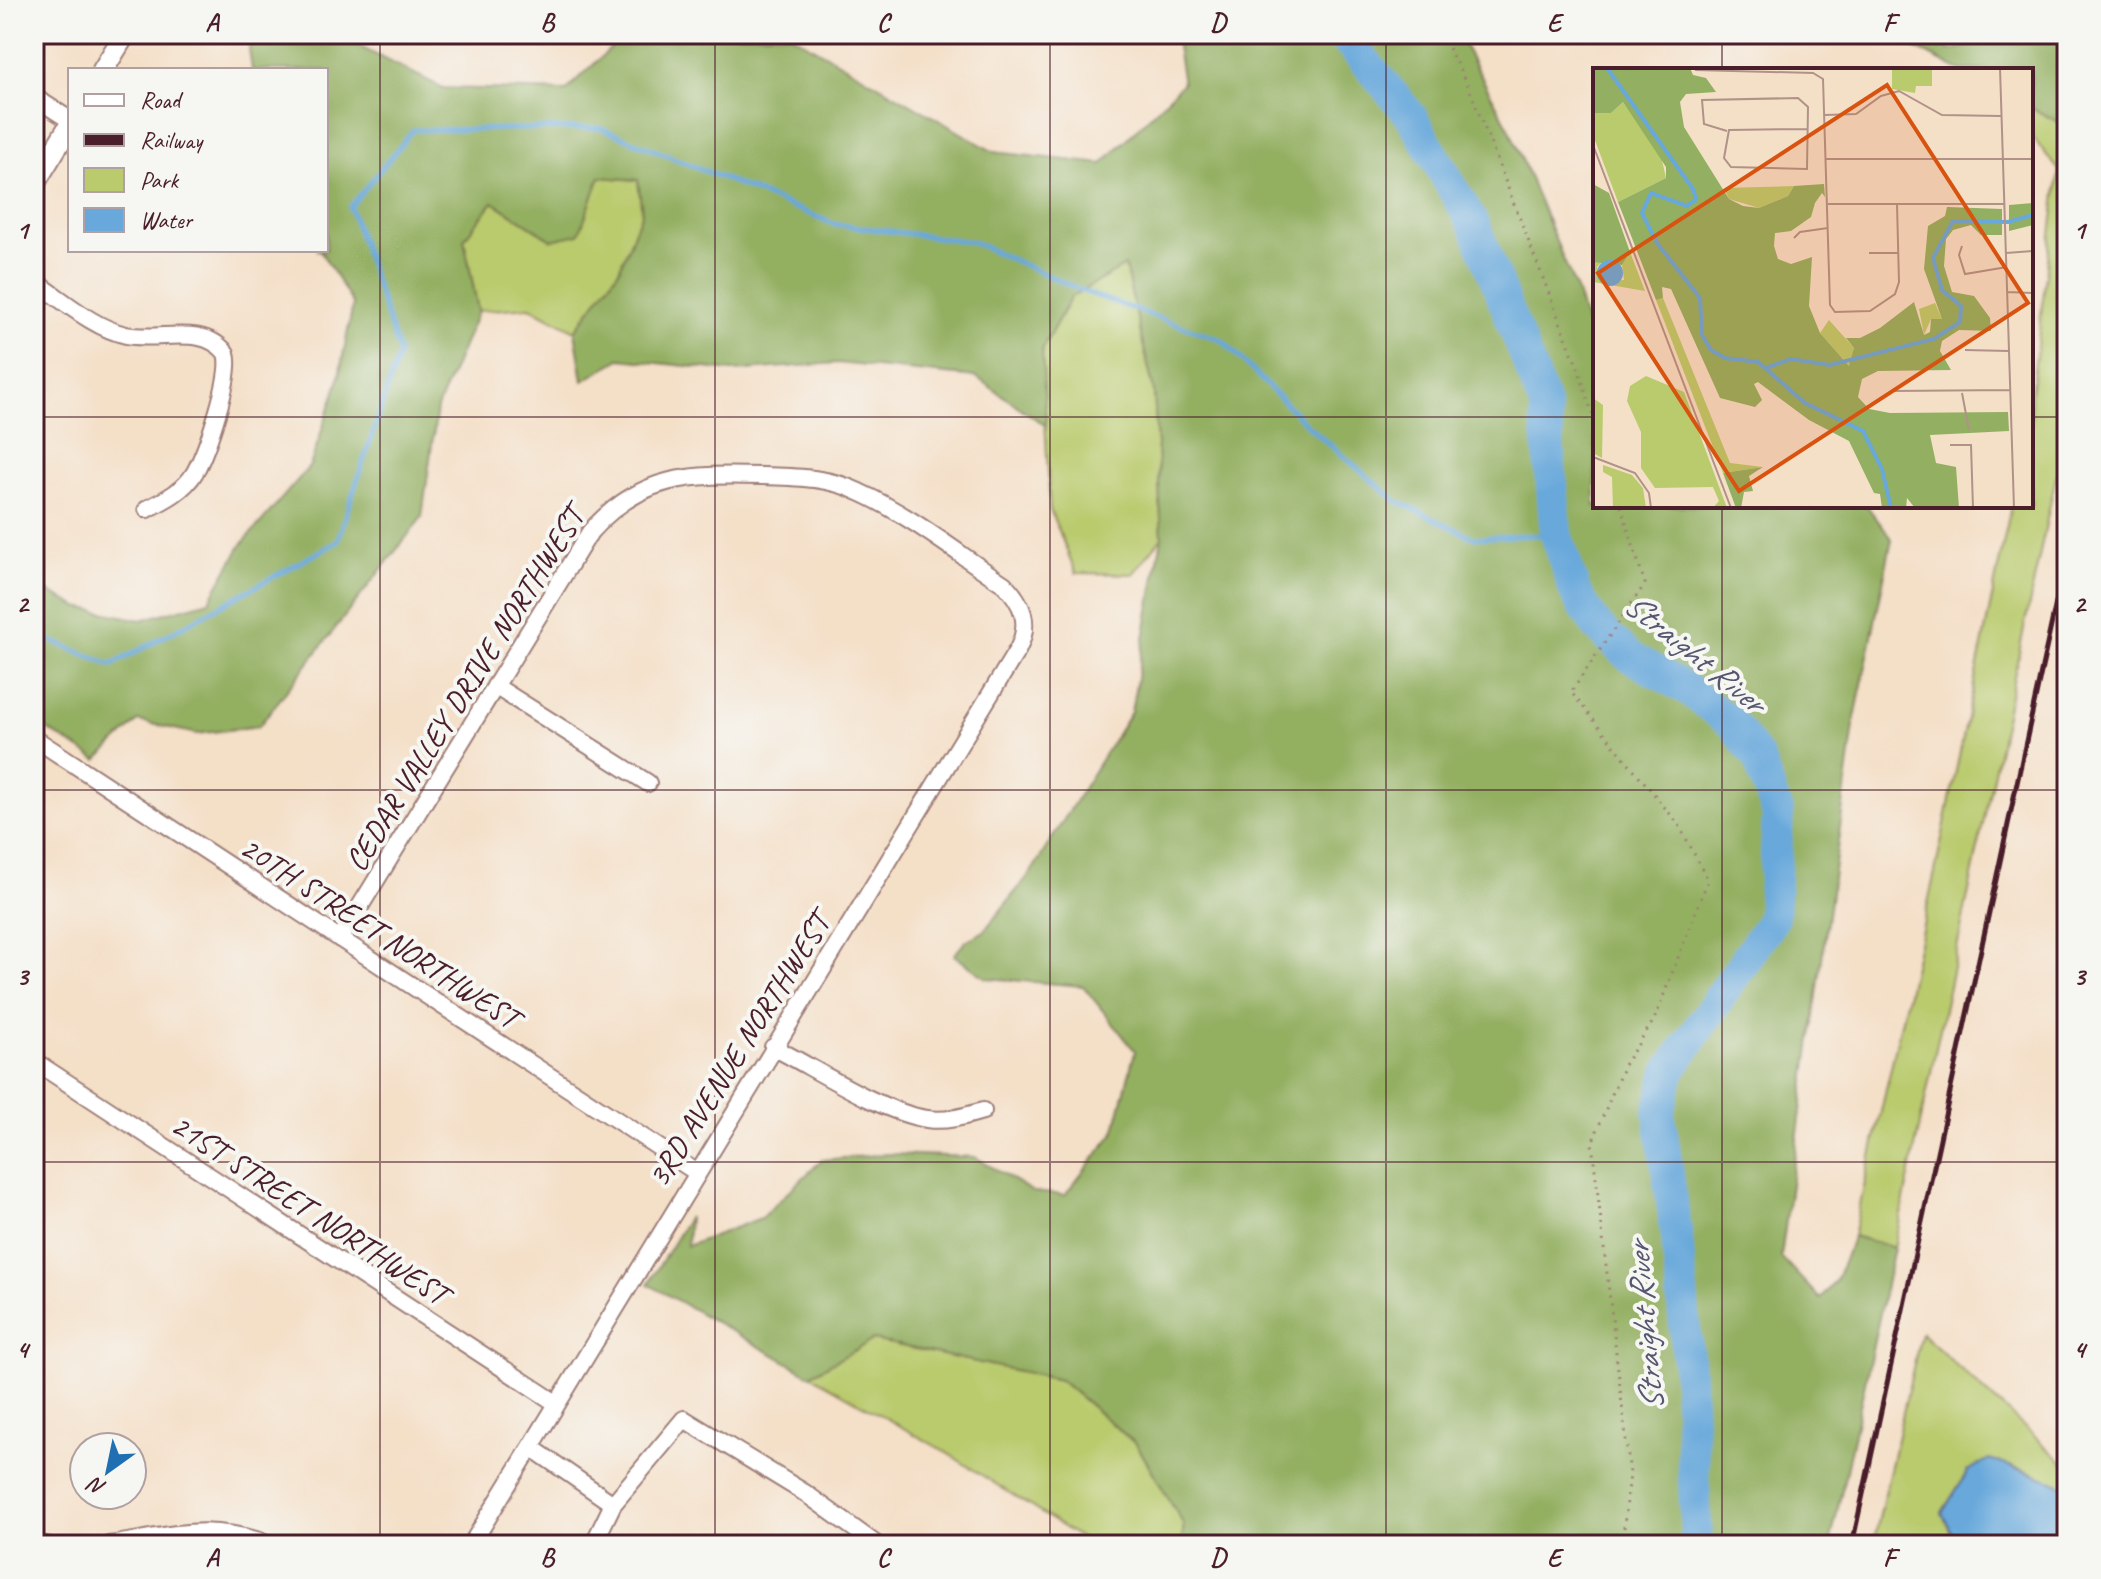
<svg xmlns="http://www.w3.org/2000/svg" width="2101" height="1579" font-family="Caveat,sans-serif">
  <rect width="100%" height="100%" fill="#f6f6f2"/>
  <filter id="ink" filterUnits="userSpaceOnUse"><feTurbulence type="fractalNoise" baseFrequency=".0125" numOctaves="2"/><feDisplacementMap in="SourceGraphic" scale="16" xChannelSelector="R" yChannelSelector="G"/><feConvolveMatrix kernelMatrix="1 2 1 2 8 2 1 2 1" color-interpolation-filters="sRGB"/></filter>
  <filter id="wash" filterUnits="userSpaceOnUse"><feTurbulence type="fractalNoise" baseFrequency=".006" numOctaves="4" result="noise"/><feDisplacementMap in="SourceGraphic" scale="32" xChannelSelector="R" yChannelSelector="G"/><feGaussianBlur stdDeviation="1.8" result="paint"/><feColorMatrix in="noise" values="0 0 0 0 0 0 0 0 0 0 0 0 0 0 0 0 0 1.4 0 .05"/><feComposite in="paint" operator="in"/></filter>
  <g filter="url(#wash)">
    <rect width="100%" height="100%" fill="#f4dfc7"/>
    <path fill="#bacb6e" stroke="#82754c" stroke-width="2" d="M 2031,108 L 2067,126 L 2067,424 L 1894,1248 L 1853,1236 L 1935,872 L 2011,506 L 2031,506 L 2031,395 L 2059,170 L 2031,136 Z
      M 600,177 L 638,180 L 642,213 L 619,270 L 575,331 L 530,307 L 478,311 L 464,239 L 493,202 L 552,240 Z
      M 1125,266 L 1154,391 L 1162,537 L 1133,574 L 1076,573 L 1050,510 L 1041,349 L 1071,297 Z
      M 1921,1333 L 2067,1466 L 2067,1491 L 2058,1483 L 2011,1466 L 1968,1471 L 1942,1512 L 1954,1540 L 1943,1545 L 1873,1545 Z
      M 873,1340 L 1060,1380 L 1137,1445 L 1184,1525 L 1181,1545 L 1091,1545 L 944,1451 L 810,1375 Z"/>
    <path fill="#93af61" stroke="#6e6746" stroke-width="2" d="M 256,34 L 346,34 L 364,49 L 443,88 L 566,91 L 611,48 L 605,34 L 790,34 L 994,152 L 1102,164 L 1183,83 L 1175,34 L 1458,34 L 1508,126 L 1575,287 L 1595,350 L 1595,506 L 1867,506 L 1892,539 L 1855,718 L 1781,1257 L 1820,1299 L 1837,1279 L 1853,1236 L 1894,1248 L 1830,1545 L 1181,1545 L 1184,1525 L 1137,1445 L 1060,1380 L 873,1340 L 810,1375 L 648,1284 L 689,1217 L 687,1246 L 761,1218 L 822,1160 L 888,1154 L 975,1157 L 1033,1192 L 1065,1195 L 1114,1133 L 1135,1051 L 1083,986 L 986,978 L 954,955 L 965,942 L 984,931 L 1030,874 L 1131,712 L 1162,537 L 1154,391 L 1125,266 L 1071,297 L 1042,349 L 1046,426 L 976,377 L 837,363 L 733,371 L 620,359 L 583,381 L 575,331 L 619,270 L 642,213 L 638,180 L 600,177 L 579,234 L 552,240 L 493,202 L 464,239 L 478,311 L 437,408 L 422,517 L 259,726 L 197,734 L 138,721 L 97,760 L 34,721 L 34,584 L 78,607 L 141,620 L 209,601 L 242,544 L 310,466 L 338,382 L 353,304 L 321,252 L 316,250 L 326,250 L 326,70 L 252,70 L 249,49 Z
      M 2007,34 L 2067,34 L 2067,126 L 2031,108 L 2031,70 L 1958,70 L 1900,40 L 1952,50 L 2005,39 Z"/>
    <path fill="#68a8db" stroke="#596483" stroke-width="2" d="M 1989,1459 L 2058,1483 L 2067,1491 L 2067,1545 L 1959,1545 L 1942,1513 L 1968,1471 Z"/>
    <g fill="none" stroke-linecap="round" stroke-linejoin="round">
      <path stroke="#68a8db" stroke-width="5" d="M 34,634 L 112,665 L 337,542 L 399,353 L 350,207 L 413,130 L 601,128 L 834,224 L 973,242 L 1085,292 L 1222,340 L 1308,426 L 1395,500 L 1474,538 L 1556,534"/>
      <path stroke="#68a8db" stroke-width="32" d="M 1342,34 L 1411,116 L 1475,227 L 1545,406 L 1556,534 L 1576,594 L 1597,626 L 1629,656 L 1685,688 L 1732,723 L 1758,758 L 1778,814 L 1773,919 L 1669,1072 L 1659,1112 L 1677,1237 L 1688,1359 L 1697,1545"/>
    </g>
  </g>
  <g filter="url(#ink)">
    <g fill="none" stroke-linecap="round" stroke-linejoin="round">
      <g stroke="#9f7f79" stroke-width="20">
        <path id="minor" d="M 34,97 L 70,120
          M 34,281 C 62,299 93,328 126,335 C 160,342 202,323 226,353 C 233,374 207,450 195,472 C 185,490 165,500 147,509
          M 495,686 L 648,783
          M 34,738 L 696,1172
          M 340,939 L 590,532 C 641,474 691,474 763,476 C 796,477 829,477 859,492 C 910,515 957,553 1004,584 C 1023,603 1031,623 1018,649 L 471,1545
          M 773,1047 C 816,1069 881,1112 927,1119 C 946,1122 966,1116 983,1111
          M 34,1061 L 556,1403
          M 532,1448 L 613,1504
          M 34,1543 L 46,1545
          M 109,1545 C 177,1535 204,1522 273,1545
          M 593,1545 L 613,1504 L 684,1419 L 805,1493 L 877,1545"/>
      </g>
      <g stroke="#9f7f79" stroke-width="24">
        <path id="tertiary" d="M 103,70 L 125,34
          M 34,184 L 70,125"/>
      </g>
      <path stroke="#9f7f79" stroke-width="3" stroke-dasharray="2 6" stroke-linecap="butt" d="M 1441,34 L 1469,88 L 1578,368 L 1595,422
        M 1621,506 L 1645,584 L 1571,692 L 1679,825 L 1708,880 L 1654,1020 L 1624,1065 L 1592,1143 L 1630,1474 L 1622,1545"/>
      <use href="#minor" stroke="#fff" stroke-width="16"/>
      <use href="#tertiary" stroke="#fff" stroke-width="20"/>
      <path stroke="#4a1f2b" stroke-width="5" d="M 1852,1545 L 2067,552"/>
    </g>
  </g>
  <path fill="none" stroke="#4a1f2b" stroke-width="2" stroke-opacity="0.55" d="M 380,34 L 380,1545M 715,34 L 715,1545M 1050,34 L 1050,1545M 1386,34 L 1386,1545M 1722,34 L 1722,70M 34,417 L 1595,417M 2031,417 L 2067,417M 1722,506 L 1722,1545M 34,790 L 2067,790M 34,1162 L 2067,1162"/>
  <g text-anchor="middle" stroke-width="8" stroke-linejoin="round" paint-order="stroke">
    <g font-size="32" fill="#4a1f2b" stroke="#f6f6f2">
      <text transform="translate(464 689) rotate(-58)" y="11">CEDAR VALLEY DRIVE NORTHWEST</text>
      <text transform="translate(380 932) rotate(33)" y="11">20TH STREET NORTHWEST</text>
      <text transform="translate(738 1050) rotate(-58)" y="11">3RD AVENUE NORTHWEST</text>
      <text transform="translate(310 1209) rotate(33)" y="11">21ST STREET NORTHWEST</text>
    </g>
    <g font-size="34" font-style="italic" fill="#565671" stroke="#f6f6f2">
      <text transform="translate(1695 652) rotate(39)" y="12">Straight River</text>
      <text transform="translate(1644 1327) rotate(-95)" y="12">Straight River</text>
    </g>
  </g>
  <g transform="translate(1593 68)">
    <rect width="440" height="440" fill="#f4dfc7"/>
    <path d="M 299,0 L 339,0 L 339,18 L 323,18 L 322,25 L 299,21 ZM 30,34 L 68,88 L 73,110 L 25,134 L 0,67 L 0,45 L 18,45 ZM 201,118 L 195,128 L 166,140 L 136,131 L 131,120 ZM 37,184 L 52,223 L 0,214 L 0,194 L 9,194 L 4,199 L 8,214 L 31,212 L 29,197 ZM 70,230 L 137,395 L 170,399 L 130,405 L 63,232 ZM 342,235 L 349,251 L 338,251 L 331,267 L 326,241 ZM 236,252 L 261,280 L 257,299 L 227,265 ZM 53,308 L 91,324 L 134,440 L 120,440 L 126,433 L 120,419 L 62,420 L 48,400 L 48,364 L 34,333 L 37,318 ZM 0,330 L 10,337 L 9,390 L 0,385 ZM 10,397 L 39,407 L 50,420 L 53,440 L 20,440 L 19,409 L 10,404 Z" fill="#bacb6e"/>
    <path d="M 0,0 L 97,0 L 100,7 L 113,10 L 123,24 L 93,26 L 87,34 L 91,59 L 136,131 L 150,138 L 166,140 L 195,128 L 201,118 L 231,116 L 232,129 L 229,125 L 222,135 L 218,149 L 198,163 L 182,165 L 181,178 L 185,191 L 198,196 L 219,189 L 216,238 L 227,265 L 256,298 L 261,280 L 253,270 L 267,270 L 287,260 L 321,234 L 331,267 L 337,264 L 338,251 L 349,251 L 331,201 L 335,158 L 352,148 L 354,139 L 409,141 L 409,167 L 388,167 L 378,157 L 360,162 L 353,171 L 351,198 L 359,224 L 381,228 L 397,250 L 398,263 L 366,262 L 349,273 L 347,283 L 358,302 L 285,303 L 269,311 L 265,329 L 276,341 L 297,345 L 415,344 L 416,363 L 337,367 L 343,395 L 363,399 L 366,440 L 322,440 L 314,430 L 313,440 L 289,440 L 287,426 L 281,425 L 256,373 L 216,352 L 165,314 L 161,316 L 169,332 L 162,339 L 127,330 L 78,221 L 69,219 L 70,230 L 63,232 L 25,134 L 73,110 L 73,99 L 30,34 L 18,45 L 0,45 ZM 0,116 L 16,125 L 37,184 L 29,197 L 0,194 ZM 440,135 L 440,157 L 416,163 L 416,137 ZM 170,399 L 156,408 L 160,423 L 151,424 L 148,440 L 143,440 L 130,405 Z" fill="#93af61"/>
    <path d="M4 205a13 13 0 1 1 26 0a13 13 0 1 1-26 0Z" fill="#68a8db"/>
    <path fill="none" stroke="#68a8db" stroke-width="4" d="M 14,0 L 100,121 L 103,131 L 94,138 L 58,125 L 49,145 L 64,175 L 107,230 L 109,267 L 118,282 L 132,290 L 165,294 L 212,335 L 270,363 L 289,401 L 298,440M 173,300 L 198,291 L 237,297 L 341,271 L 367,254 L 368,238 L 349,222 L 340,190 L 360,153 L 415,154 L 440,147"/>
    <path fill="none" stroke="#b09289" stroke-width="2" d="M 407,0 L 421,440M 102,2 L 220,5 L 230,11 L 237,237 L 242,244 L 277,243 L 302,226 L 306,214 L 304,136M 232,47 L 263,46 L 288,28 L 306,23 L 349,47 L 408,48M 134,63 L 111,56 L 109,32 L 205,30 L 215,39 L 214,101 L 138,99 L 131,90 L 136,62 L 214,61M 0,77 L 138,440M 233,91 L 440,91M 235,136 L 412,136M 201,170 L 207,164 L 235,160M 369,178 L 366,187 L 372,206 L 414,199M 276,185 L 306,185M 413,185 L 440,183M 414,224 L 440,225M 372,282 L 416,283M 299,323 L 417,322M 369,325 L 376,362M 357,377 L 378,377 L 380,440M 0,389 L 42,405 L 56,425 L 58,440"/>
    <path fill="#d8530f" fill-opacity="0.15" stroke="#d8530f" stroke-width="4" d="M 294,17 L 435,235 L 146,423 L 5,205 Z"/>
    <rect width="440" height="440" fill="none" stroke="#4a1f2b" stroke-width="4"/>
  </g>
  <rect width="2101" height="1579" fill="none" stroke="#f6f6f2" stroke-width="88"/>
  <rect x="68" y="68" width="260" height="184" fill="#f6f6f2" stroke="#b1a0a2" stroke-width="2"/>
  <rect x="84" y="94" width="40" height="12" fill="#ffffff" stroke="#b1a0a2" stroke-width="2"/>
  <text x="140" y="108" font-size="24" fill="#4a1f2b">Road</text>
  <rect x="84" y="134" width="40" height="12" fill="#4a1f2b" stroke="#b1a0a2" stroke-width="2"/>
  <text x="140" y="148" font-size="24" fill="#4a1f2b">Railway</text>
  <rect x="84" y="168" width="40" height="24" fill="#bacb6e" stroke="#b1a0a2" stroke-width="2"/>
  <text x="140" y="188" font-size="24" fill="#4a1f2b">Park</text>
  <rect x="84" y="208" width="40" height="24" fill="#68a8db" stroke="#b1a0a2" stroke-width="2"/>
  <text x="140" y="228" font-size="24" fill="#4a1f2b">Water</text>
  <g transform="translate(108 1471) rotate(213)"><circle r="38" fill="#f6f6f2" stroke="#b1a0a2" stroke-width="2"/>
  <path d="M0-6L14 30L0 20L-14 30Z" fill="#1f6fb2"/>
  <text y="-12" font-size="22" font-weight="bold" text-anchor="middle" fill="#4a1f2b">N</text>
  </g>
  <rect x="44" y="44" width="2013" height="1491" fill="none" stroke="#4a1f2b" stroke-width="3"/>
  <g font-size="26" text-anchor="middle" font-weight="bold" fill="#4a1f2b">
    <text x="212" y="31">A</text>
    <text x="547" y="31">B</text>
    <text x="883" y="31">C</text>
    <text x="1218" y="31">D</text>
    <text x="1554" y="31">E</text>
    <text x="1889" y="31">F</text>
    <text x="22" y="239">1</text>
    <text x="2079" y="239">1</text>
    <text x="22" y="612">2</text>
    <text x="2079" y="612">2</text>
    <text x="22" y="985">3</text>
    <text x="2079" y="985">3</text>
    <text x="22" y="1358">4</text>
    <text x="2079" y="1358">4</text>
    <text x="212" y="1566">A</text>
    <text x="547" y="1566">B</text>
    <text x="883" y="1566">C</text>
    <text x="1218" y="1566">D</text>
    <text x="1554" y="1566">E</text>
    <text x="1889" y="1566">F</text>
  </g>
</svg>
